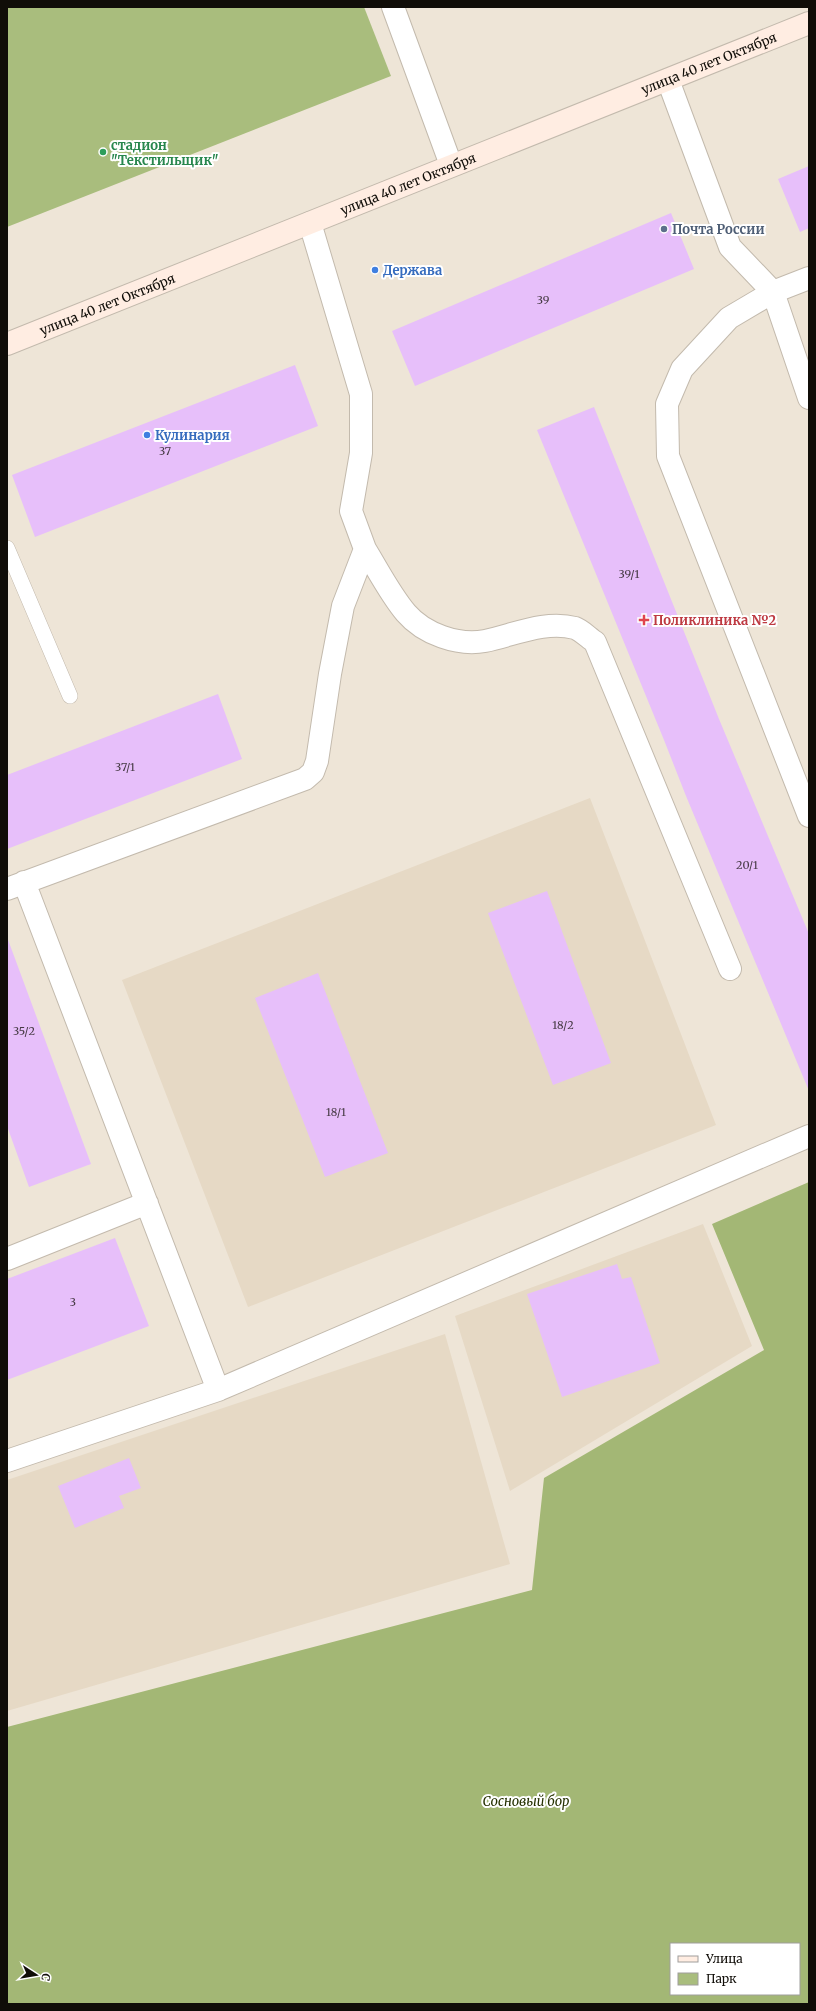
<svg xmlns="http://www.w3.org/2000/svg" width="816" height="2011" font-family="Merriweather,serif">
  <rect width="100%" height="100%" fill="#eee5d7"/>
  <path fill="#e6d9c5" d="M 590,798 L 716,1125 L 248,1307 L 122,980 Z
    M 703,1224 L 752,1346 L 510,1491 L 455,1316 Z
    M 445,1334 L 510,1564 L 7,1711 L 7,1480 Z"/>
  <path fill="#a9bd7d" d="M 7,7 L 364,7 L 391,76 L 7,227 Z"/>
  <path fill="#a3b775" fill-rule="evenodd" d="M 809,1182 L 809,2004 L 7,2004 L 7,1727 L 532,1590 L 544,1478 L 764,1350 L 712,1224 ZM 671,1944 L 799,1944 L 799,1994 L 671,1994 Z"/>
  <path fill="#e7bffa" d="M 809,166 L 809,228 L 800,232 L 778,179 Z
    M 671,213 L 694,269 L 415,386 L 392,331 Z
    M 295,365 L 318,426 L 35,537 L 12,475 Z
    M 594,407 L 719,719 L 809,934 L 809,1091 L 686,796 L 664,740 L 537,430 Z
    M 218,694 L 242,759 L 7,849 L 7,775 Z
    M 547,891 L 611,1063 L 553,1085 L 488,913 Z
    M 7,937 L 91,1164 L 29,1187 L 7,1126 Z
    M 318,973 L 388,1153 L 325,1177 L 255,998 Z
    M 115,1238 L 149,1326 L 7,1380 L 7,1279 Z
    M 617,1264 L 622,1279 L 631,1277 L 660,1363 L 562,1397 L 527,1294 Z
    M 129,1458 L 141,1488 L 119,1496 L 124,1508 L 75,1528 L 58,1486 Z"/>
  <g fill="none" stroke-linecap="round" stroke-linejoin="round">
    <g stroke="#c3baad" stroke-width="16">
      <path id="service" d="M 7,548 L 70,696"/>
    </g>
    <g stroke="#c3baad" stroke-width="24">
      <path id="minor" d="M 393,7 L 451,165
        M 668,80 L 730,247 L 773,292 L 809,278
        M 809,398 L 773,292 L 729,318 L 682,369 L 667,404 L 668,456 L 809,816
        M 365,549 C 378,570 390,594 406,613 C 424,634 458,646 485,641 C 514,635 545,620 575,628 C 581,630 589,638 595,642 L 730,969
        M 24,882 L 218,1390 L 809,1136
        M 7,889 L 305,779 L 313,772 L 317,761 L 330,674 L 343,606 L 365,549 L 351,511 L 361,453 L 361,394 L 310,223
        M 7,1259 L 147,1203
        M 7,1461 L 218,1390"/>
    </g>
    <g stroke="#c3baad" stroke-width="24">
      <g id="secondary">
        <path id="s1" d="M 7,344 C 274,238 541,130 809,23"/>
      </g>
    </g>
    <use href="#service" stroke="#fff" stroke-width="15"/>
    <use href="#minor" stroke="#fff" stroke-width="22"/>
    <use href="#secondary" stroke="#ffede2" stroke-width="22"/>
  </g>
  <circle fill="#2e9e5b" stroke="#fff" stroke-width="1.5" cx="103" cy="152" r="4"/>
  <circle fill="#5c6f8a" stroke="#fff" stroke-width="1.5" cx="664" cy="229" r="4"/>
  <g fill="#3f7fe0" stroke="#fff" stroke-width="1.5">
    <circle cx="375" cy="270" r="4"/>
    <circle cx="147" cy="435" r="4"/>
  </g>
  <path fill="#e0444e" stroke="#fff" stroke-width="1.5" d="M642 614h4v4h4v4h-4v4h-4v-4h-4v-4h4z"/>
  <g text-anchor="middle" stroke-width="4" stroke-linejoin="round" paint-order="stroke">
    <g font-size="11" fill="#463a44">
      <text x="543" y="304">39</text>
      <text x="165" y="455">37</text>
      <text x="629" y="578">39/1</text>
      <text x="125" y="771">37/1</text>
      <text x="747" y="869">20/1</text>
      <text x="563" y="1029">18/2</text>
      <text x="24" y="1035">35/2</text>
      <text x="336" y="1116">18/1</text>
      <text x="73" y="1306">3</text>
    </g>
    <g font-size="13" fill="#100d08" stroke="#fff">
      <text dy="5" stroke="none"><textPath href="#s1" startOffset="756">улица 40 лет Октября</textPath></text>
      <text dy="5" stroke="none"><textPath href="#s1" startOffset="432">улица 40 лет Октября</textPath></text>
      <text dy="5" stroke="none"><textPath href="#s1" startOffset="108">улица 40 лет Октября</textPath></text>
    </g>
    <g font-size="13" font-weight="bold" fill="#27864d" stroke="#fff" text-anchor="start">
      <text x="111" y="150">стадион<tspan x="111" dy="15">"Текстильщик"</tspan></text>
    </g>
    <g font-size="13" font-weight="bold" fill="#4e5e75" stroke="#fff" text-anchor="start">
      <text x="672" y="234">Почта России</text>
    </g>
    <g font-size="13" font-weight="bold" fill="#366cbe" stroke="#fff" text-anchor="start">
      <text x="383" y="275">Держава</text>
      <text x="155" y="440">Кулинария</text>
    </g>
    <g font-size="13" font-weight="bold" fill="#be3a42" stroke="#fff" text-anchor="start">
      <text x="653" y="625">Поликлиника №2</text>
    </g>
    <g font-size="13" font-style="italic" fill="#253000" stroke="#fff">
      <text x="526" y="1806">Сосновый бор</text>
    </g>
  </g>
  <rect width="816" height="2011" fill="none" stroke="#100d08" stroke-width="16"/>
  <rect x="670" y="1943" width="130" height="52" fill="#ffffff" stroke="#9f9e9c"/>
  <rect x="678" y="1956" width="20" height="6" fill="#ffede2" stroke="#9f9e9c"/>
  <text x="706" y="1963" font-size="12" fill="#100d08">Улица</text>
  <rect x="678" y="1973" width="20" height="12" fill="#a9bd7d" stroke="#9f9e9c"/>
  <text x="706" y="1983" font-size="12" fill="#100d08">Парк</text>
  <g transform="translate(36 1975) rotate(102)" stroke="#ffffff" stroke-width="3" paint-order="stroke">
  <path d="M0-3L7 15L0 10L-7 15Z" fill="#100d08"/>
  <text y="-6" font-size="11" font-weight="bold" text-anchor="middle" fill="#100d08">С</text>
  </g>
</svg>
